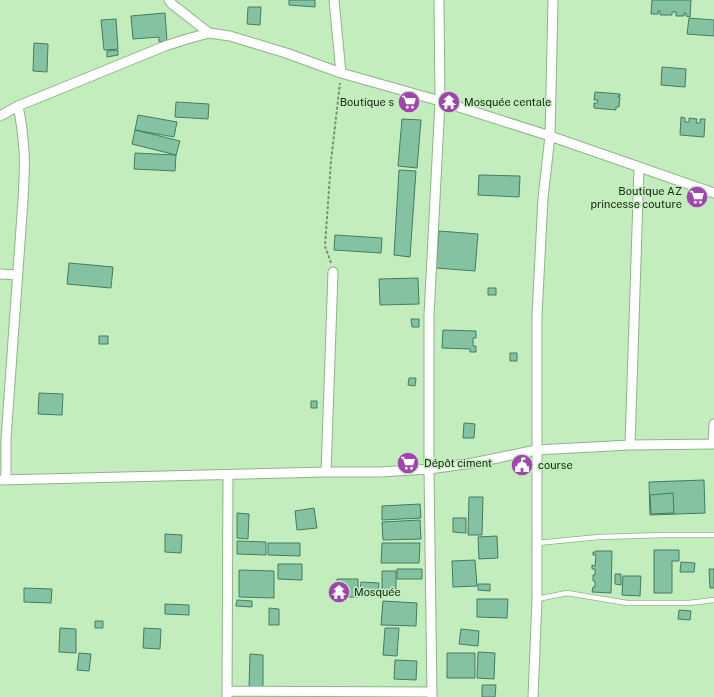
<svg xmlns="http://www.w3.org/2000/svg" width="714" height="697" font-family="'Public Sans',sans-serif">
  <rect width="100%" height="100%" fill="#c3edbd"/>
  <path fill="#85c2a2" stroke="#427d60" d="M 289,0 L 315,0 L 315,7 L 289,5 Z
    M 652,0 L 691,0 L 690,17 L 686,16 L 686,13 L 684,13 L 684,16 L 676,16 L 676,12 L 672,12 L 672,15 L 660,15 L 660,11 L 658,11 L 658,14 L 651,14 Z
    M 248,7 L 261,7 L 260,25 L 247,24 Z
    M 165,13 L 167,41 L 159,42 L 159,37 L 133,39 L 131,16 Z
    M 689,18 L 714,20 L 714,36 L 687,34 Z
    M 116,19 L 118,49 L 104,50 L 101,20 Z
    M 34,43 L 48,44 L 47,72 L 33,71 Z
    M 118,50 L 118,55 L 107,57 L 107,51 Z
    M 662,67 L 686,69 L 685,87 L 661,85 Z
    M 595,92 L 620,94 L 620,96 L 618,96 L 618,97 L 620,97 L 619,107 L 616,107 L 616,110 L 594,108 L 594,103 L 597,103 L 598,100 L 594,100 Z
    M 176,102 L 209,104 L 208,119 L 175,117 Z
    M 138,115 L 177,122 L 174,137 L 135,130 Z
    M 681,117 L 685,118 L 685,122 L 689,122 L 689,118 L 697,119 L 696,123 L 700,123 L 700,119 L 705,119 L 704,137 L 680,135 Z
    M 402,119 L 421,120 L 417,168 L 398,166 Z
    M 135,130 L 180,141 L 176,155 L 132,144 Z
    M 135,153 L 176,155 L 175,171 L 134,169 Z
    M 399,170 L 416,171 L 410,257 L 394,255 Z
    M 479,175 L 520,176 L 519,197 L 478,195 Z
    M 439,231 L 478,234 L 475,271 L 436,268 Z
    M 335,235 L 382,238 L 381,253 L 334,250 Z
    M 69,263 L 113,267 L 111,288 L 67,284 Z
    M 418,278 L 419,304 L 380,305 L 379,279 Z
    M 488,288 L 496,288 L 496,295 L 488,295 Z
    M 411,319 L 419,319 L 419,327 L 412,327 Z
    M 443,330 L 476,331 L 476,338 L 473,338 L 473,346 L 476,346 L 476,352 L 470,352 L 470,349 L 442,348 Z
    M 99,336 L 108,336 L 108,344 L 99,344 Z
    M 510,353 L 517,353 L 517,361 L 510,361 Z
    M 409,378 L 416,378 L 415,386 L 408,385 Z
    M 39,393 L 63,394 L 62,415 L 38,414 Z
    M 311,401 L 317,401 L 317,408 L 311,408 Z
    M 464,423 L 475,424 L 474,438 L 463,438 Z
    M 704,480 L 705,513 L 650,515 L 649,482 Z
    M 673,493 L 674,513 L 651,514 L 650,495 Z
    M 469,497 L 483,497 L 482,535 L 468,535 Z
    M 420,504 L 421,518 L 382,520 L 382,506 Z
    M 314,508 L 317,528 L 297,530 L 295,511 Z
    M 237,513 L 249,514 L 248,539 L 237,538 Z
    M 453,518 L 466,518 L 466,533 L 453,532 Z
    M 420,520 L 421,539 L 383,540 L 382,522 Z
    M 165,534 L 182,535 L 181,553 L 165,552 Z
    M 497,536 L 498,558 L 479,559 L 478,537 Z
    M 237,541 L 266,542 L 266,555 L 237,554 Z
    M 268,543 L 300,543 L 300,556 L 268,555 Z
    M 382,543 L 420,543 L 419,563 L 381,563 Z
    M 654,550 L 679,550 L 679,561 L 672,561 L 672,593 L 654,593 Z
    M 596,551 L 612,551 L 611,593 L 592,592 L 593,587 L 595,587 L 595,581 L 593,581 L 593,575 L 595,575 L 595,569 L 592,569 L 592,565 L 595,566 L 596,555 L 593,555 L 593,552 L 596,552 Z
    M 475,560 L 477,586 L 453,587 L 452,561 Z
    M 681,562 L 695,563 L 694,572 L 680,572 Z
    M 278,564 L 302,564 L 302,580 L 278,579 Z
    M 397,569 L 422,569 L 422,579 L 397,579 Z
    M 709,569 L 714,569 L 714,588 L 710,588 Z
    M 239,570 L 274,571 L 274,598 L 239,597 Z
    M 382,571 L 396,571 L 396,591 L 382,591 Z
    M 615,574 L 621,574 L 621,585 L 615,584 Z
    M 623,576 L 641,576 L 640,596 L 622,595 Z
    M 337,579 L 358,579 L 358,597 L 336,597 Z
    M 361,582 L 379,583 L 378,595 L 360,594 Z
    M 478,584 L 490,584 L 490,591 L 478,590 Z
    M 24,588 L 52,589 L 51,603 L 24,602 Z
    M 477,599 L 508,599 L 507,618 L 477,617 Z
    M 237,600 L 252,601 L 252,607 L 236,606 Z
    M 383,601 L 417,603 L 416,626 L 381,625 Z
    M 165,604 L 189,605 L 189,615 L 165,614 Z
    M 269,608 L 279,609 L 279,625 L 269,625 Z
    M 679,610 L 691,611 L 690,620 L 678,619 Z
    M 95,621 L 103,621 L 103,628 L 95,628 Z
    M 60,628 L 76,629 L 76,653 L 59,652 Z
    M 144,628 L 161,629 L 160,649 L 143,648 Z
    M 385,628 L 399,628 L 397,656 L 383,655 Z
    M 461,629 L 479,631 L 478,646 L 459,644 Z
    M 478,652 L 495,653 L 494,679 L 477,678 Z
    M 79,653 L 91,654 L 89,671 L 77,670 Z
    M 447,653 L 475,653 L 475,678 L 447,678 Z
    M 250,654 L 263,655 L 263,688 L 249,688 Z
    M 395,660 L 417,661 L 416,680 L 394,679 Z
    M 482,685 L 496,685 L 495,697 L 482,697 Z"/>
  <g fill="none" stroke-linecap="round" stroke-linejoin="round">
    <g stroke="#8db587" stroke-width="6">
      <path id="lane" d="M 537,543 L 599,537 L 665,535 L 714,535
        M 537,599 L 567,593 L 627,603 L 689,603 L 714,600"/>
    </g>
    <g stroke="#8db587" stroke-width="11">
      <path id="street" d="M 169,0 L 172,4 L 209,33
        M 334,0 L 341,73
        M 0,116 L 18,106 L 165,46 L 187,39 L 209,33 L 230,36 L 286,53 L 341,73 L 440,101 L 550,136 L 714,193
        M 0,274 L 18,275
        M 713,444 L 714,424
        M 630,445 L 639,168
        M 326,472 L 333,272
        M 0,480 L 326,472 L 380,472 L 429,469 L 473,463 L 536,450 L 630,445 L 714,444
        M 6,480 L 6,439 L 23,200 C 24,183 25,166 24,150 C 23,135 21,120 18,106
        M 227,691 L 432,692
        M 227,697 L 228,475
        M 432,697 L 429,469 L 429,316 L 440,101 L 439,0
        M 533,697 L 537,599 L 537,315 L 543,198 L 550,136 L 553,0"/>
    </g>
    <path stroke="#759371" stroke-width="2" stroke-dasharray="3 2" stroke-linecap="butt" d="M 331,263 L 325,246 L 331,161 L 340,83"/>
    <use href="#lane" stroke="#fff" stroke-width="4.5"/>
    <use href="#street" stroke="#fff" stroke-width="9"/>
  </g>
  <defs>
    <g id="supermarket-disc" transform="scale(1.15)"><circle r="9.5" fill="#a045b0" stroke="#c3edbd"/><path d="M-6-5.5h2.5l.6 2H6L4.5 2H-2.5L-4.4-4H-6ZM-1.5 3.2a1.3 1.3 0 1 0 .1 0ZM3 3.2a1.3 1.3 0 1 0 .1 0Z" fill="#fff"/></g>
    <g id="temple-disc" transform="scale(1.15)"><circle r="9.5" fill="#a045b0" stroke="#c3edbd"/><path d="M0-6L5-2H3V0L6.5 2.5H4V6H1.5V3h-3V6H-4V2.5H-6.5L-3 0V-2H-5Z" fill="#fff"/></g>
    <g id="civic-disc" transform="scale(1.15)"><circle r="9.5" fill="#a045b0" stroke="#c3edbd"/><path d="M-.6-6.5H3V-4.5H.6V-3L4-1V1h2V6H-6V1h2V-1L-.6-3ZM-1.2 2.5V6h2.4V2.5Z" fill="#fff"/></g>
  </defs>
  <g fill-rule="evenodd">
    <use href="#supermarket-disc" x="409" y="102"/>
    <use href="#temple-disc" x="449" y="102"/>
    <use href="#supermarket-disc" x="697" y="197"/>
    <use href="#supermarket-disc" x="408" y="463"/>
    <use href="#civic-disc" x="522" y="465"/>
    <use href="#temple-disc" x="339" y="592"/>
  </g>
  <g text-anchor="middle" stroke-width="3" stroke-linejoin="round" paint-order="stroke">
    <g font-size="11" fill="#152413" stroke="#c3edbd" text-anchor="start">
      <text x="394" y="106" text-anchor="end">Boutique s</text>
      <text x="464" y="106">Mosquée centale</text>
      <text x="682" y="195" text-anchor="end">Boutique AZ<tspan x="682" dy="13">princesse couture</tspan></text>
      <text x="424" y="467">Dépôt ciment</text>
      <text x="538" y="469">course</text>
      <text x="354" y="596">Mosquée</text>
    </g>
  </g>
</svg>
